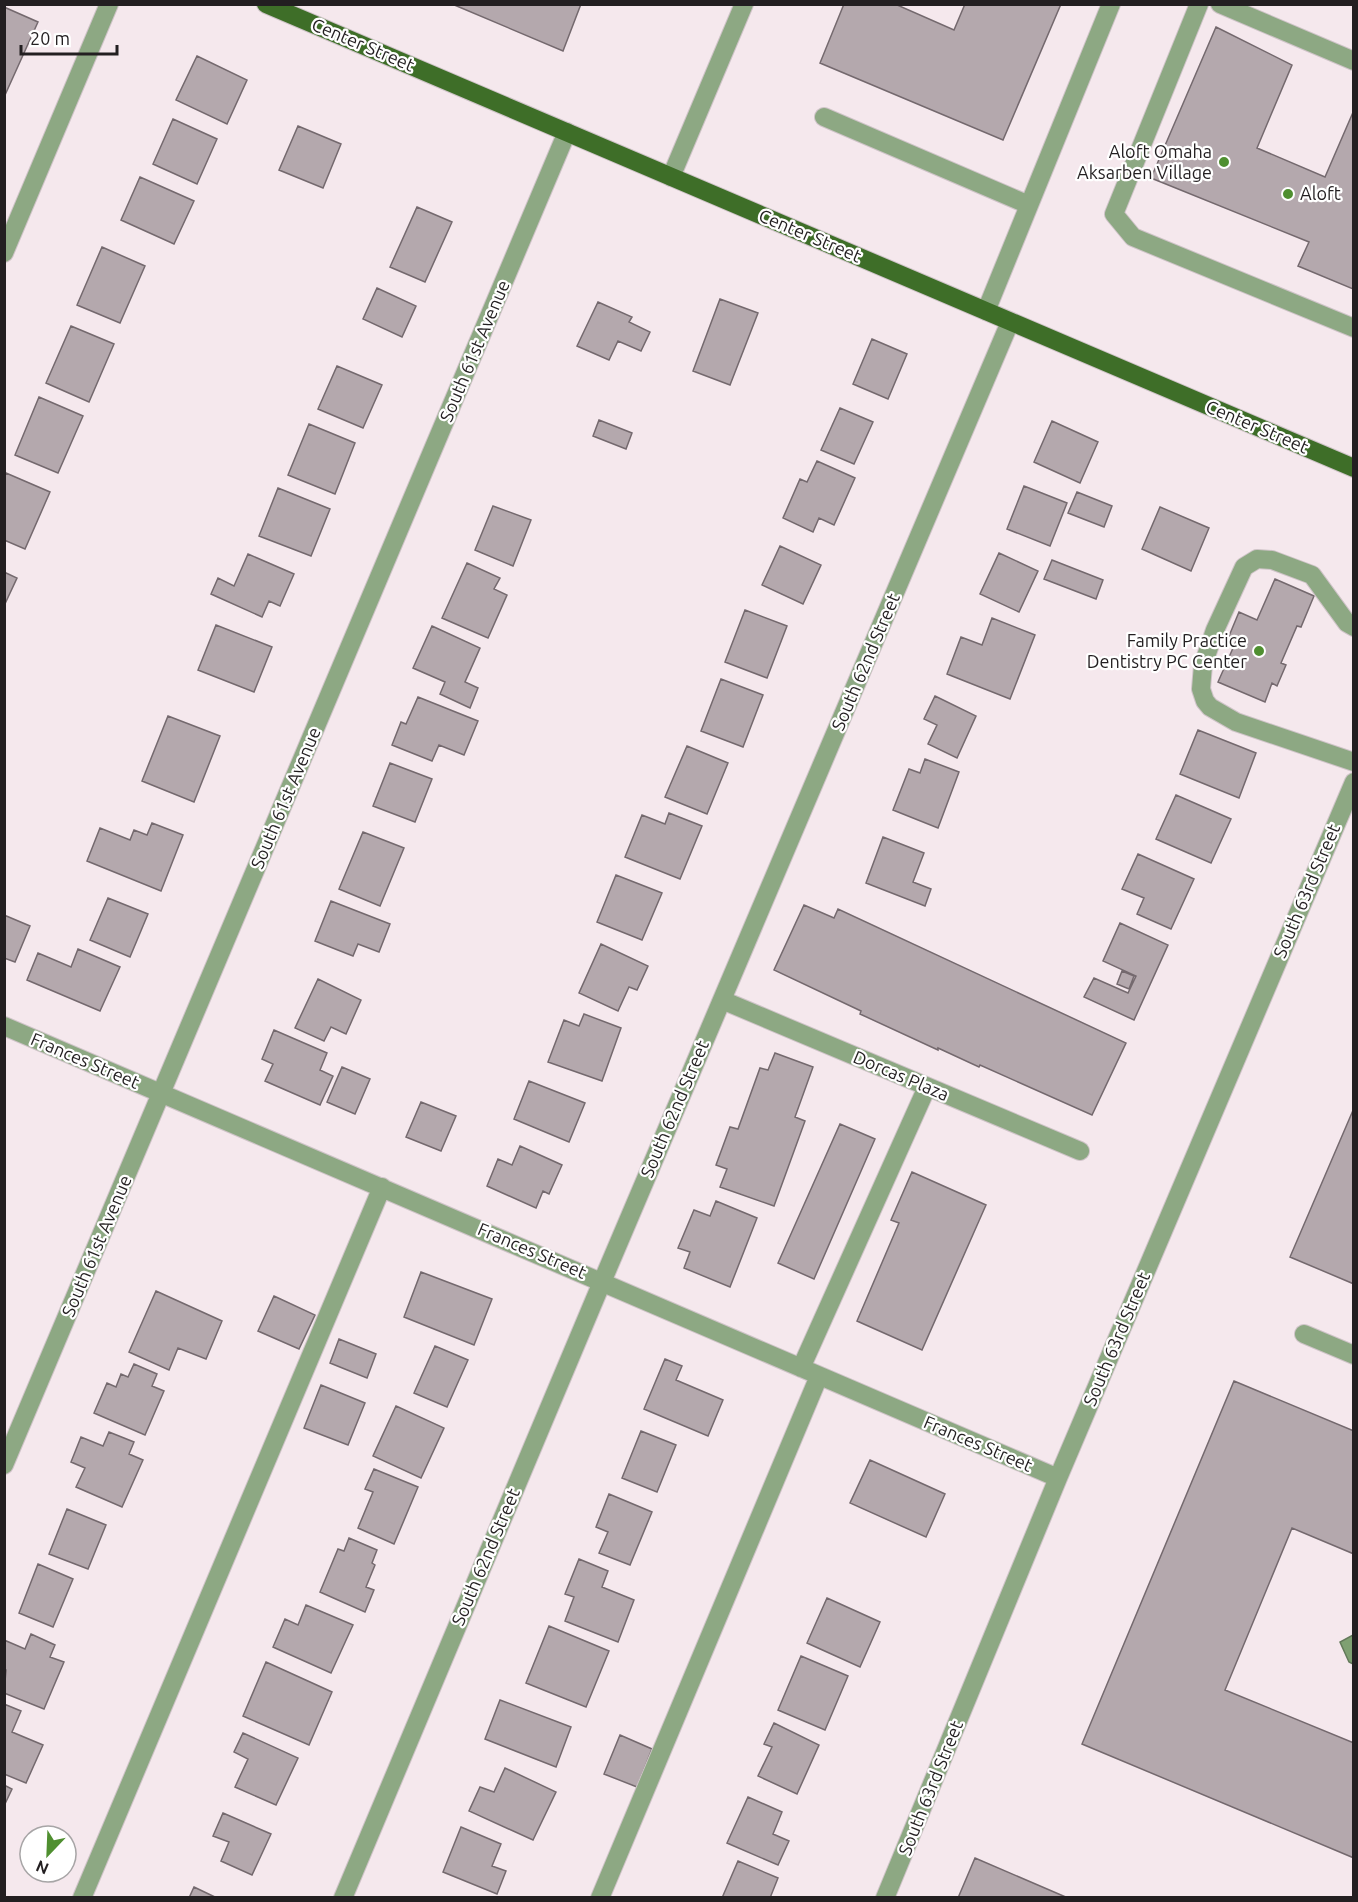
<svg xmlns="http://www.w3.org/2000/svg" width="1358" height="1902" font-family="Ubuntu,sans-serif">
  <rect width="100%" height="100%" fill="#f5e8ed"/>
  <path fill="#7fa072" stroke="#63795a" stroke-width="1.5" d="M 1353,1635 L 1353,1664 L 1349,1662 L 1340,1642 Z"/>
  <path fill="#b4a8ad" stroke="#74696e" stroke-width="1.5" d="M 452,4 L 581,4 L 563,51 Z
    M 844,4 L 895,4 L 954,30 L 965,4 L 1061,4 L 1003,140 L 820,63 Z
    M 4,7 L 38,22 L 5,95 L 4,95 Z
    M 1216,27 L 1292,65 L 1257,148 L 1325,177 L 1354,110 L 1353,289 L 1298,266 L 1309,242 L 1151,178 Z
    M 197,56 L 247,80 L 227,124 L 176,100 Z
    M 173,119 L 217,139 L 197,184 L 153,164 Z
    M 298,126 L 341,144 L 323,188 L 279,170 Z
    M 140,177 L 194,201 L 174,244 L 121,220 Z
    M 417,207 L 452,222 L 425,282 L 390,267 Z
    M 102,247 L 145,266 L 120,323 L 77,305 Z
    M 377,288 L 416,306 L 402,337 L 363,319 Z
    M 720,299 L 758,313 L 730,385 L 693,371 Z
    M 598,302 L 632,317 L 629,322 L 650,332 L 641,351 L 618,341 L 609,360 L 577,346 Z
    M 71,326 L 114,344 L 89,402 L 46,383 Z
    M 872,339 L 907,354 L 888,399 L 853,384 Z
    M 337,366 L 382,385 L 363,428 L 318,409 Z
    M 39,397 L 83,416 L 58,473 L 15,455 Z
    M 840,408 L 873,422 L 854,464 L 821,450 Z
    M 599,420 L 632,433 L 626,449 L 593,436 Z
    M 1052,421 L 1098,442 L 1080,483 L 1034,462 Z
    M 309,424 L 355,443 L 335,494 L 288,475 Z
    M 817,461 L 855,478 L 834,525 L 819,518 L 813,532 L 783,518 L 800,479 L 807,482 Z
    M 6,473 L 50,492 L 25,549 L 4,540 L 4,478 Z
    M 1024,486 L 1067,503 L 1050,546 L 1007,529 Z
    M 278,488 L 330,509 L 311,556 L 259,536 Z
    M 1077,492 L 1112,506 L 1104,527 L 1068,513 Z
    M 493,506 L 531,520 L 513,566 L 475,550 Z
    M 1160,507 L 1209,528 L 1191,571 L 1142,549 Z
    M 780,546 L 821,565 L 803,604 L 762,585 Z
    M 999,553 L 1038,571 L 1019,612 L 980,594 Z
    M 248,554 L 294,574 L 280,606 L 269,601 L 262,617 L 211,594 L 218,578 L 234,586 Z
    M 1052,560 L 1103,580 L 1096,599 L 1044,579 Z
    M 467,563 L 500,578 L 494,589 L 507,595 L 488,638 L 442,618 Z
    M 4,572 L 17,578 L 4,606 Z
    M 1275,579 L 1314,596 L 1301,627 L 1297,626 L 1281,663 L 1286,665 L 1277,686 L 1272,683 L 1265,702 L 1218,682 L 1237,639 L 1229,636 L 1239,612 L 1257,620 Z
    M 745,610 L 787,626 L 767,678 L 725,662 Z
    M 992,618 L 1035,635 L 1010,699 L 947,674 L 961,637 L 982,645 Z
    M 216,625 L 272,647 L 254,692 L 198,670 Z
    M 432,626 L 480,648 L 465,682 L 478,688 L 470,708 L 440,694 L 445,682 L 413,668 Z
    M 721,679 L 763,695 L 743,747 L 701,731 Z
    M 935,696 L 976,716 L 957,758 L 928,744 L 937,725 L 924,719 Z
    M 418,697 L 478,721 L 464,755 L 439,745 L 432,761 L 392,745 L 401,722 L 406,724 Z
    M 168,716 L 220,736 L 194,802 L 142,781 Z
    M 1198,730 L 1256,753 L 1239,798 L 1180,774 Z
    M 687,746 L 728,763 L 707,814 L 665,797 Z
    M 925,759 L 959,772 L 938,828 L 893,810 L 909,769 L 920,773 Z
    M 390,763 L 432,779 L 415,822 L 373,806 Z
    M 1176,795 L 1231,819 L 1211,863 L 1156,839 Z
    M 669,813 L 702,826 L 680,879 L 625,857 L 642,815 L 665,824 Z
    M 152,823 L 183,835 L 161,891 L 87,861 L 100,828 L 130,840 L 134,830 L 147,835 Z
    M 363,832 L 404,848 L 380,906 L 339,889 Z
    M 883,837 L 924,853 L 913,882 L 931,889 L 925,906 L 866,883 Z
    M 1138,854 L 1194,879 L 1171,929 L 1137,914 L 1144,898 L 1122,889 Z
    M 616,875 L 662,893 L 642,940 L 597,922 Z
    M 108,898 L 148,914 L 130,957 L 90,940 Z
    M 331,901 L 390,924 L 379,952 L 358,944 L 353,956 L 315,941 Z
    M 804,905 L 834,918 L 838,909 L 1126,1043 L 1092,1115 L 980,1065 L 979,1067 L 938,1048 L 938,1050 L 860,1014 L 861,1011 L 774,970 Z
    M 4,915 L 30,926 L 15,962 L 4,958 Z
    M 1120,923 L 1168,945 L 1134,1020 L 1084,997 L 1094,978 L 1128,993 L 1136,976 L 1103,961 Z
    M 601,944 L 648,966 L 637,990 L 629,987 L 618,1011 L 579,993 Z
    M 78,949 L 120,967 L 100,1011 L 27,980 L 38,953 L 71,967 Z
    M 1122,971 L 1134,976 L 1129,989 L 1117,984 Z
    M 318,979 L 361,1000 L 346,1034 L 331,1027 L 324,1041 L 295,1028 Z
    M 584,1014 L 621,1028 L 602,1081 L 548,1062 L 564,1020 L 579,1026 Z
    M 274,1030 L 327,1053 L 320,1070 L 333,1076 L 320,1105 L 265,1081 L 273,1064 L 262,1059 Z
    M 775,1053 L 813,1067 L 795,1117 L 805,1121 L 774,1206 L 720,1187 L 727,1169 L 716,1165 L 730,1127 L 738,1129 L 760,1068 L 768,1070 Z
    M 342,1067 L 370,1079 L 355,1114 L 327,1102 Z
    M 529,1081 L 585,1103 L 569,1142 L 514,1119 Z
    M 421,1102 L 456,1116 L 441,1151 L 406,1137 Z
    M 1354,1108 L 1354,1284 L 1290,1257 Z
    M 840,1124 L 875,1139 L 814,1279 L 778,1263 Z
    M 520,1146 L 562,1165 L 549,1194 L 543,1191 L 536,1208 L 487,1186 L 498,1159 L 512,1165 Z
    M 912,1172 L 986,1205 L 922,1350 L 857,1321 L 899,1223 L 891,1220 Z
    M 716,1201 L 757,1218 L 730,1287 L 684,1268 L 690,1252 L 678,1248 L 694,1210 L 710,1216 Z
    M 421,1272 L 492,1299 L 474,1345 L 404,1317 Z
    M 156,1291 L 222,1321 L 206,1359 L 178,1348 L 169,1370 L 129,1352 Z
    M 274,1296 L 315,1315 L 299,1349 L 258,1331 Z
    M 339,1339 L 376,1354 L 367,1378 L 330,1363 Z
    M 435,1346 L 468,1360 L 447,1407 L 414,1393 Z
    M 665,1359 L 682,1366 L 676,1380 L 723,1400 L 708,1436 L 644,1409 Z
    M 134,1364 L 157,1374 L 152,1386 L 164,1391 L 145,1435 L 94,1413 L 107,1383 L 116,1387 L 121,1374 L 128,1377 Z
    M 1234,1381 L 1354,1431 L 1354,1554 L 1292,1528 L 1225,1690 L 1354,1743 L 1354,1858 L 1082,1744 Z
    M 321,1385 L 365,1403 L 348,1445 L 304,1428 Z
    M 396,1406 L 444,1428 L 421,1478 L 373,1456 Z
    M 641,1431 L 676,1445 L 657,1492 L 622,1478 Z
    M 109,1432 L 134,1442 L 129,1454 L 143,1460 L 122,1507 L 76,1487 L 85,1468 L 71,1462 L 81,1437 L 103,1446 Z
    M 870,1460 L 945,1494 L 926,1537 L 850,1503 Z
    M 374,1469 L 418,1487 L 394,1544 L 358,1528 L 373,1492 L 365,1489 Z
    M 609,1494 L 652,1512 L 630,1565 L 599,1553 L 608,1532 L 596,1527 Z
    M 67,1509 L 106,1525 L 88,1569 L 49,1554 Z
    M 349,1538 L 377,1550 L 372,1563 L 375,1565 L 366,1587 L 374,1590 L 365,1612 L 320,1592 L 338,1549 L 344,1551 Z
    M 579,1559 L 608,1571 L 602,1587 L 634,1600 L 618,1642 L 565,1621 L 574,1597 L 565,1594 Z
    M 38,1564 L 73,1579 L 53,1627 L 19,1613 Z
    M 827,1598 L 880,1622 L 860,1667 L 807,1643 Z
    M 306,1605 L 353,1625 L 331,1673 L 273,1647 L 285,1619 L 298,1625 Z
    M 549,1626 L 609,1651 L 586,1707 L 526,1683 Z
    M 31,1634 L 55,1645 L 50,1657 L 64,1662 L 44,1709 L 4,1693 L 6,1670 L 4,1669 L 4,1640 L 25,1649 Z
    M 801,1656 L 848,1676 L 825,1730 L 778,1710 Z
    M 266,1662 L 332,1692 L 309,1745 L 243,1716 Z
    M 500,1700 L 571,1727 L 556,1767 L 485,1739 Z
    M 4,1704 L 21,1711 L 12,1732 L 43,1745 L 26,1783 L 4,1774 Z
    M 774,1723 L 819,1745 L 797,1794 L 758,1776 L 772,1747 L 764,1744 Z
    M 243,1733 L 298,1758 L 276,1805 L 235,1787 L 248,1759 L 234,1752 Z
    M 620,1735 L 652,1749 L 637,1787 L 604,1774 Z
    M 505,1768 L 556,1792 L 533,1840 L 469,1811 L 480,1787 L 494,1792 Z
    M 4,1785 L 12,1789 L 4,1806 Z
    M 748,1797 L 782,1812 L 773,1834 L 789,1841 L 778,1865 L 727,1843 Z
    M 223,1813 L 271,1834 L 252,1875 L 221,1861 L 229,1842 L 213,1836 Z
    M 461,1827 L 501,1844 L 492,1866 L 506,1871 L 497,1894 L 443,1872 Z
    M 975,1858 L 1068,1898 L 958,1898 Z
    M 738,1861 L 778,1878 L 770,1898 L 722,1898 Z
    M 194,1887 L 217,1898 L 189,1898 Z"/>
  <g fill="none" stroke-linecap="round" stroke-linejoin="round">
    <g stroke="#cfc4c8" stroke-width="20">
      <path id="minor" d="M 1199,4 L 1114,214 L 1133,237 L 1354,328
        M 1220,4 L 1354,61
        M 824,117 L 1029,205
        M 671,177 L 744,4
        M 4,253 L 109,4
        M 986,311 L 1111,4
        M 1354,627 L 1347,623 L 1312,575 L 1272,560 L 1257,559 L 1244,567 L 1215,630 L 1203,665 L 1201,689 L 1205,701 L 1210,707 L 1236,722 L 1354,762
        M 722,1000 L 1080,1151
        M 4,1026 L 1058,1478
        M 1304,1334 L 1354,1355
        M 801,1368 L 927,1087
        M 4,1465 L 567,132
        M 82,1898 L 382,1187
        M 343,1898 L 602,1282 L 1010,322
        M 600,1898 L 819,1376
        M 885,1898 L 1058,1478 L 1354,782"/>
    </g>
    <g stroke="#cfc4c8" stroke-width="20">
      <path id="major" d="M 266,4 L 1354,468"/>
    </g>
    <use href="#minor" stroke="#8da883" stroke-width="18"/>
    <use href="#major" stroke="#3e6e28" stroke-width="18"/>
  </g>
  <g fill="#4f8f30" stroke="#fff" stroke-width="2">
    <circle cx="1224" cy="162" r="6"/>
    <circle cx="1288" cy="194" r="6"/>
    <circle cx="1259" cy="651" r="6"/>
  </g>
  <g text-anchor="middle" stroke-width="4.5" stroke-linejoin="round" paint-order="stroke">
    <g font-size="18" fill="#231f21" stroke="#fff">
      <text transform="translate(363 45) rotate(23)" y="6">Center Street</text>
      <text transform="translate(810 236) rotate(23)" y="6">Center Street</text>
      <text transform="translate(475 351) rotate(-67)" y="6">South 61st Avenue</text>
      <text transform="translate(1257 427) rotate(23)" y="6">Center Street</text>
      <text transform="translate(866 662) rotate(-67)" y="6">South 62nd Street</text>
      <text transform="translate(286 798) rotate(-67)" y="6">South 61st Avenue</text>
      <text transform="translate(1307 891) rotate(-67)" y="6">South 63rd Street</text>
      <text transform="translate(85 1061) rotate(23)" y="6">Frances Street</text>
      <text transform="translate(901 1076) rotate(23)" y="6">Dorcas Plaza</text>
      <text transform="translate(675 1109) rotate(-67)" y="6">South 62nd Street</text>
      <text transform="translate(97 1246) rotate(-67)" y="6">South 61st Avenue</text>
      <text transform="translate(532 1251) rotate(23)" y="6">Frances Street</text>
      <text transform="translate(1117 1339) rotate(-67)" y="6">South 63rd Street</text>
      <text transform="translate(978 1444) rotate(23)" y="6">Frances Street</text>
      <text transform="translate(486 1557) rotate(-67)" y="6">South 62nd Street</text>
      <text transform="translate(931 1788) rotate(-68)" y="6">South 63rd Street</text>
    </g>
    <g font-size="18" fill="#231f21" stroke="#fff" text-anchor="end">
      <text x="1212" y="158">Aloft Omaha<tspan x="1212" dy="21">Aksarben Village</tspan></text>
      <text x="1300" y="200" text-anchor="start">Aloft</text>
      <text x="1247" y="647">Family Practice<tspan x="1247" dy="21">Dentistry PC Center</tspan></text>
    </g>
  </g>
  <rect width="1358" height="1902" fill="none" stroke="#231f21" stroke-width="12"/>
  <g transform="translate(48 1854) rotate(203)"><circle r="28" fill="#ffffff" stroke="#a7a5a6" stroke-width="1.5"/>
  <path d="M0-4.5L10 22L0 15L-10 22Z" fill="#4f8f30"/>
  <text y="-9" font-size="16" font-weight="bold" text-anchor="middle" fill="#231f21">N</text>
  </g>
  <path d="M21 45v9h96v-9" fill="none" stroke="#231f21" stroke-width="3"/>
  <text x="30" y="45" font-size="18" fill="#231f21" stroke="#ffffff" stroke-width="4.5" paint-order="stroke">20 m</text>
</svg>
